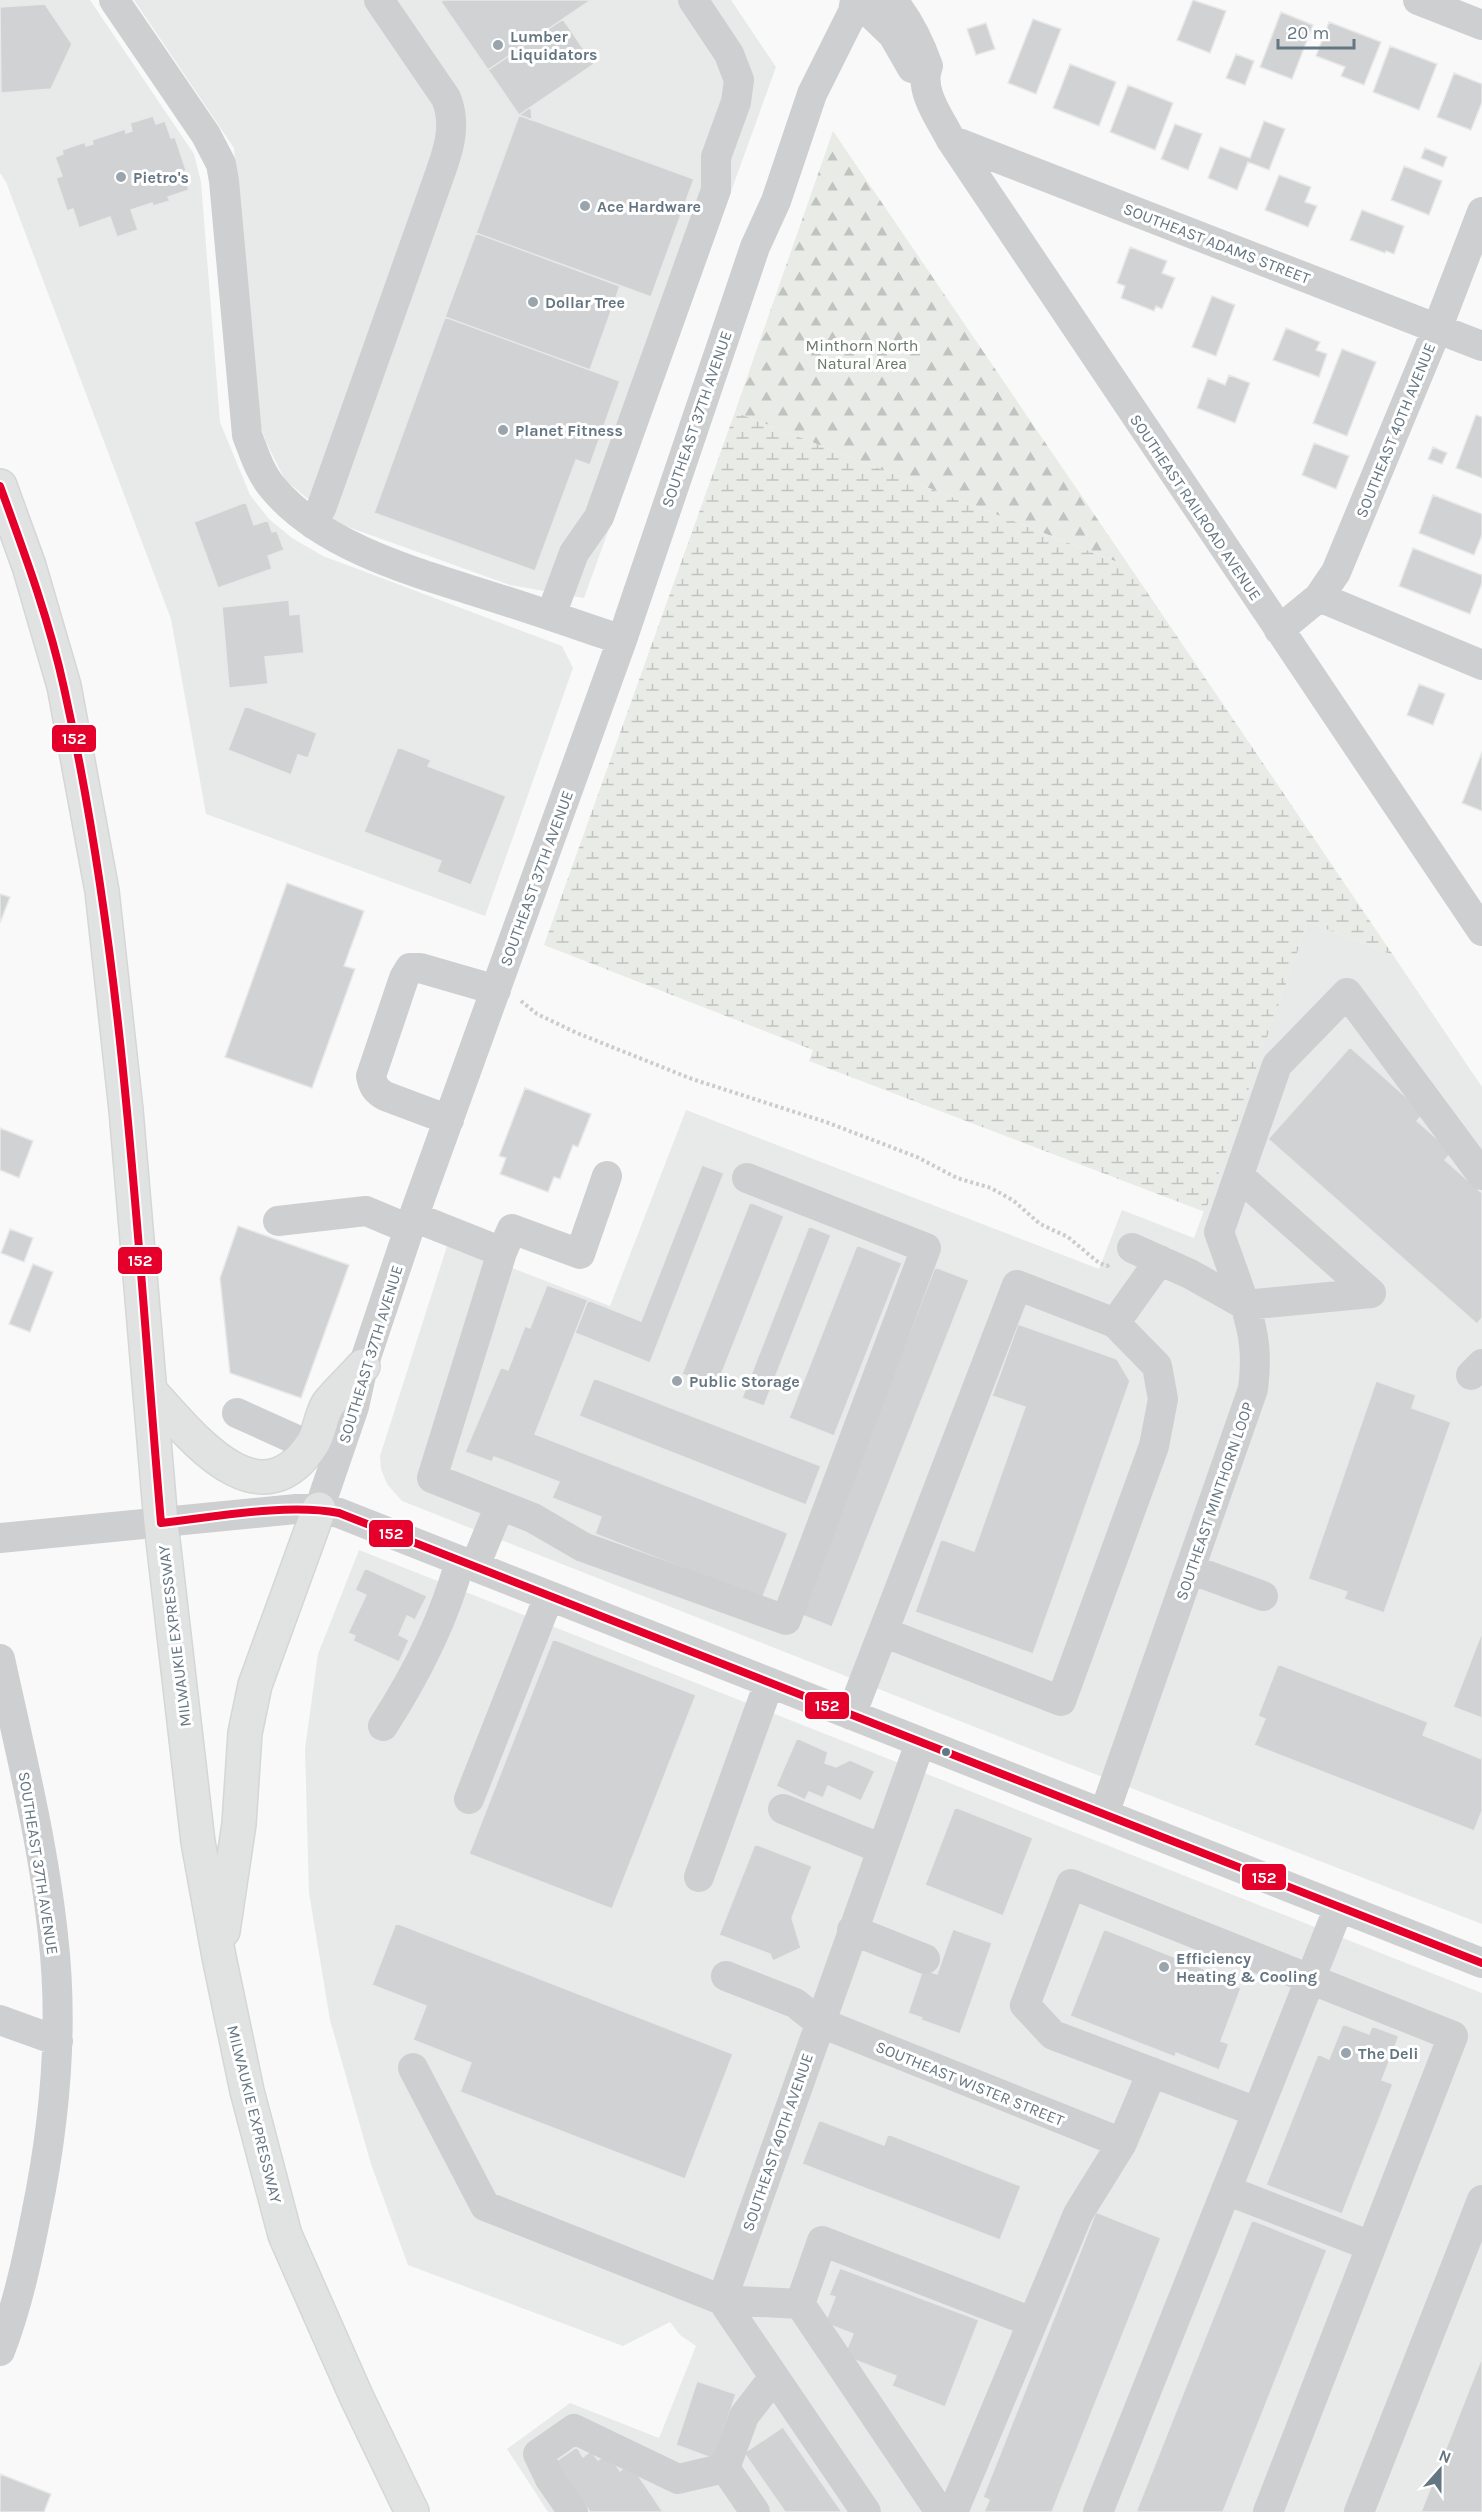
<svg xmlns="http://www.w3.org/2000/svg" width="1482" height="2512" font-family="Karla,sans-serif">
  <defs>
    <pattern id="forest-firs" width="22" height="20" patternUnits="userSpaceOnUse" patternTransform="scale(1.5)"><rect width="22" height="20" fill="#e8ebe6"/><path d="M5 1l3.5 6h-7zM16 11l3.5 6h-7z" fill="#c0c3c0"/></pattern>
    <pattern id="wetland-marsh" width="20" height="14" patternUnits="userSpaceOnUse" patternTransform="scale(1.5)"><rect width="20" height="14" fill="#e8ebe6"/><path d="M1 5h8M5 5V1M11 12h8M15 12V8" fill="none" stroke="#c0c3c0"/></pattern>
  </defs>
  <rect width="100%" height="100%" fill="#f9f9f9"/>
  <path fill="#e8e9e9" d="M 0,0 L 90,0 L 194,154 L 201,182 L 220,422 L 250,495 L 269,519 L 292,538 L 323,556 L 562,646 L 573,668 L 485,916 L 206,814 L 171,619 L 6,182 L 0,173 Z
    M 134,0 L 731,0 L 776,67 L 584,598 L 510,585 L 337,523 L 285,480 L 266,442 L 255,410 L 234,148 Z
    M 1308,922 L 1393,955 L 1482,1087 L 1482,1924 L 1051,1757 L 402,1501 L 387,1484 L 381,1469 L 380,1456 L 448,1243 L 610,1306 L 686,1110 L 1099,1269 L 1122,1210 L 1194,1238 Z
    M 359,1550 L 1482,1993 L 1482,2512 L 548,2512 L 507,2449 L 570,2403 L 659,2438 L 696,2346 L 680,2335 L 670,2322 L 623,2346 L 408,2265 L 371,2164 L 330,2020 L 309,1893 L 305,1749 L 318,1654 Z"/>
  <path fill="url(#forest-firs)" d="M 833,131 L 1130,567 L 735,412 Z"/>
  <path fill="url(#wetland-marsh)" d="M 735,412 L 1130,567 L 1393,955 L 1308,922 L 1205,1212 L 809,1061 L 813,1050 L 544,945 Z"/>
  <path fill="#d0d2d3" stroke="#e8e8e8" stroke-width="1.5" d="M 443,0 L 591,0 L 488,70 L 441,2 Z
    M 1193,0 L 1226,11 L 1210,53 L 1177,40 Z
    M 45,4 L 72,44 L 51,89 L 1,93 L 0,7 Z
    M 1281,12 L 1313,25 L 1292,79 L 1260,67 Z
    M 563,19 L 594,64 L 519,115 L 488,70 Z
    M 1033,19 L 1061,29 L 1036,94 L 1008,83 Z
    M 1329,22 L 1381,42 L 1364,85 L 1341,76 L 1345,67 L 1316,56 Z
    M 986,23 L 995,49 L 976,55 L 967,29 Z
    M 1390,46 L 1437,64 L 1419,110 L 1373,92 Z
    M 1236,54 L 1254,61 L 1245,85 L 1226,78 Z
    M 1070,64 L 1116,82 L 1099,126 L 1053,108 Z
    M 1454,73 L 1482,84 L 1482,102 L 1471,130 L 1437,117 Z
    M 1128,85 L 1173,103 L 1155,150 L 1110,132 Z
    M 531,107 L 532,120 L 519,115 Z
    M 519,115 L 694,179 L 651,297 L 476,233 Z
    M 153,116 L 156,124 L 165,121 L 171,138 L 175,137 L 186,170 L 183,172 L 189,190 L 168,197 L 170,201 L 153,206 L 152,203 L 131,210 L 138,230 L 117,237 L 110,217 L 79,228 L 73,209 L 67,211 L 56,178 L 62,176 L 55,157 L 63,154 L 62,150 L 85,142 L 86,146 L 93,144 L 92,140 L 125,129 L 126,133 L 132,131 L 130,123 Z
    M 1264,121 L 1285,129 L 1269,170 L 1248,162 L 1237,190 L 1208,178 L 1220,147 L 1250,158 Z
    M 1175,124 L 1202,134 L 1188,170 L 1161,159 Z
    M 1425,148 L 1447,157 L 1443,167 L 1421,158 Z
    M 1404,166 L 1442,181 L 1429,215 L 1391,200 Z
    M 1279,175 L 1311,187 L 1305,202 L 1317,206 L 1308,227 L 1265,210 Z
    M 1362,210 L 1404,226 L 1394,254 L 1386,251 L 1385,253 L 1350,240 Z
    M 476,233 L 620,286 L 590,370 L 445,317 Z
    M 1130,247 L 1167,261 L 1162,273 L 1175,278 L 1162,309 L 1156,306 L 1154,311 L 1121,298 L 1125,286 L 1117,283 Z
    M 1212,296 L 1235,305 L 1216,356 L 1192,347 Z
    M 445,317 L 620,381 L 590,465 L 576,460 L 535,571 L 374,513 Z
    M 1286,328 L 1320,342 L 1316,350 L 1327,354 L 1319,377 L 1273,360 Z
    M 1342,349 L 1376,362 L 1347,436 L 1313,423 Z
    M 1229,375 L 1250,383 L 1235,423 L 1197,408 L 1208,378 L 1225,385 Z
    M 1476,415 L 1482,417 L 1482,478 L 1456,468 Z
    M 1314,443 L 1349,456 L 1336,489 L 1302,475 Z
    M 1433,447 L 1447,453 L 1442,464 L 1428,459 Z
    M 1433,495 L 1482,514 L 1482,535 L 1474,555 L 1419,533 Z
    M 246,502 L 254,525 L 268,520 L 272,532 L 277,531 L 284,550 L 268,556 L 272,569 L 218,588 L 194,522 Z
    M 1413,548 L 1482,575 L 1482,583 L 1470,614 L 1399,586 Z
    M 289,600 L 290,615 L 300,614 L 304,653 L 265,657 L 268,684 L 229,688 L 222,607 Z
    M 1419,684 L 1445,694 L 1433,725 L 1407,715 Z
    M 245,706 L 317,733 L 308,758 L 298,755 L 291,775 L 228,750 Z
    M 398,747 L 431,760 L 428,766 L 506,796 L 471,885 L 437,872 L 441,861 L 364,832 Z
    M 1482,752 L 1482,811 L 1462,803 Z
    M 287,883 L 364,911 L 344,966 L 355,969 L 312,1088 L 225,1057 Z
    M 0,894 L 10,897 L 0,923 Z
    M 1350,1047 L 1424,1113 L 1417,1121 L 1452,1152 L 1445,1160 L 1482,1193 L 1482,1318 L 1477,1324 L 1268,1139 Z
    M 525,1088 L 591,1114 L 578,1147 L 573,1145 L 560,1179 L 554,1177 L 548,1192 L 500,1174 L 506,1158 L 499,1156 Z
    M 0,1128 L 33,1141 L 19,1178 L 0,1170 Z
    M 702,1165 L 724,1173 L 650,1363 L 575,1333 L 588,1300 L 641,1321 Z
    M 750,1202 L 784,1216 L 716,1388 L 682,1374 Z
    M 238,1226 L 349,1265 L 301,1398 L 230,1373 L 220,1278 Z
    M 809,1226 L 831,1235 L 764,1406 L 742,1398 Z
    M 10,1229 L 33,1238 L 24,1262 L 1,1253 Z
    M 857,1245 L 902,1263 L 834,1436 L 789,1418 Z
    M 33,1264 L 53,1272 L 30,1332 L 9,1324 Z
    M 935,1267 L 969,1280 L 832,1627 L 799,1614 Z
    M 547,1285 L 588,1300 L 535,1434 L 788,1533 L 762,1599 L 595,1534 L 601,1517 L 552,1498 L 559,1482 L 494,1457 L 492,1462 L 465,1452 L 501,1367 L 508,1370 L 525,1326 L 530,1328 Z
    M 1018,1324 L 1117,1359 L 1130,1381 L 1033,1654 L 915,1612 L 941,1539 L 974,1551 L 1025,1407 L 992,1396 Z
    M 594,1378 L 821,1466 L 806,1505 L 579,1416 Z
    M 1376,1381 L 1416,1395 L 1412,1408 L 1451,1422 L 1384,1613 L 1344,1599 L 1347,1592 L 1308,1579 Z
    M 365,1568 L 427,1596 L 415,1620 L 407,1616 L 399,1635 L 409,1640 L 399,1662 L 353,1641 L 355,1636 L 348,1633 L 366,1595 L 355,1590 Z
    M 1482,1632 L 1482,1718 L 1453,1707 Z
    M 553,1639 L 696,1695 L 612,1909 L 469,1854 Z
    M 1278,1664 L 1428,1722 L 1423,1735 L 1482,1759 L 1482,1811 L 1474,1831 L 1254,1745 L 1265,1719 L 1258,1716 Z
    M 797,1738 L 828,1752 L 825,1763 L 836,1767 L 850,1760 L 875,1771 L 861,1801 L 828,1786 L 823,1798 L 809,1792 L 805,1800 L 776,1786 Z
    M 955,1807 L 1033,1838 L 1003,1916 L 925,1885 Z
    M 755,1844 L 812,1866 L 792,1918 L 801,1948 L 773,1961 L 770,1954 L 719,1935 Z
    M 396,1923 L 733,2054 L 685,2179 L 460,2092 L 471,2063 L 413,2040 L 426,2006 L 372,1985 Z
    M 953,1929 L 992,1943 L 960,2034 L 921,2020 L 922,2018 L 908,2013 L 923,1969 L 937,1974 Z
    M 1104,1929 L 1209,1971 L 1207,1974 L 1241,1988 L 1221,2041 L 1229,2044 L 1219,2070 L 1176,2053 L 1175,2057 L 1070,2016 Z
    M 1343,2024 L 1369,2034 L 1372,2026 L 1399,2036 L 1382,2080 L 1393,2084 L 1342,2214 L 1266,2185 L 1318,2054 L 1329,2059 Z
    M 819,2120 L 884,2145 L 888,2134 L 1021,2186 L 1000,2240 L 802,2164 Z
    M 1096,2212 L 1161,2238 L 1052,2512 L 984,2512 L 989,2500 L 983,2497 Z
    M 1252,2220 L 1327,2250 L 1223,2512 L 1136,2512 Z
    M 840,2268 L 979,2320 L 945,2407 L 892,2386 L 896,2376 L 844,2356 L 853,2334 L 825,2323 L 835,2297 L 829,2295 Z
    M 1482,2357 L 1482,2512 L 1421,2512 Z
    M 697,2381 L 736,2394 L 714,2459 L 676,2445 Z
    M 783,2427 L 842,2512 L 785,2512 L 744,2453 Z
    M 577,2447 L 583,2457 L 591,2451 L 598,2460 L 608,2454 L 620,2471 L 630,2463 L 663,2512 L 590,2512 L 555,2462 Z
    M 0,2474 L 51,2494 L 44,2512 L 0,2512 Z"/>
  <g fill="none" stroke-linecap="round" stroke-linejoin="round">
    <g stroke="#d5d6d6" stroke-width="36">
      <path id="highway" d="M 0,486 L 29,566 L 64,686 L 102,891 L 126,1110 L 161,1523 L 198,1842 L 219,1957 L 247,2091 L 285,2235 L 357,2398 L 412,2512
        M 150,1391 C 190,1434 259,1527 313,1443 C 320,1431 321,1415 328,1404 C 338,1391 352,1379 363,1366
        M 223,1931 L 239,1824 L 245,1733 L 255,1685 L 319,1509"/>
    </g>
    <path stroke="#cbcccd" stroke-width="4" stroke-dasharray="3 3" stroke-linecap="butt" d="M 521,1001 L 537,1014 L 577,1033 L 692,1079 L 826,1122 L 917,1157 L 957,1178 L 991,1188 L 1014,1201 L 1040,1224 L 1068,1237 L 1099,1263 L 1107,1266 L 1110,1264"/>
    <path stroke="#cecfd0" stroke-width="30" d="M 114,0 L 206,135 L 221,164 L 224,181 L 247,435 C 254,453 260,473 273,488 C 325,550 422,574 496,598 C 538,611 580,626 622,640
      M 861,0 L 865,8 L 893,35 L 912,68
      M 892,0 C 909,20 919,41 928,66 C 918,90 940,118 951,140 L 1482,931
      M 1418,0 L 1482,25
      M 951,140 L 1482,346
      M 313,524 L 322,506 L 437,182 C 447,154 458,127 446,98 L 379,0
      M 1319,597 L 1482,665
      M 551,615 L 574,553 L 599,517 L 716,190 L 716,157 L 736,102 L 739,80 L 729,54 L 693,0
      M 1279,630 L 1319,597 L 1336,572 L 1437,329 L 1482,212
      M 449,1120 L 385,1096 C 376,1091 373,1086 371,1076 L 404,978 L 410,968 L 420,968 L 496,990
      M 1239,1176 L 1371,1293
      M 414,1217 L 502,1252 L 512,1229 L 580,1254 L 607,1176
      M 278,1221 L 366,1211 L 409,1229
      M 502,1252 L 432,1478 L 533,1518 L 583,1547 L 786,1620 L 926,1248 L 747,1178
      M 1371,1293 L 1245,1305 L 1219,1232 L 1277,1065 L 1347,993 L 1482,1175
      M 1115,1323 L 1160,1260
      M 1471,1375 L 1482,1364
      M 237,1413 L 310,1446
      M 319,1509 L 354,1407 L 363,1366 L 409,1229 L 622,640 L 755,247 L 776,201 L 812,94 L 853,12 L 855,0
      M 0,1538 L 296,1509 L 319,1509 L 339,1513 L 1482,1963
      M 475,1566 L 500,1505
      M 1190,1569 L 1263,1596
      M 0,1659 C 20,1750 43,1842 53,1935 C 64,2029 55,2123 36,2215 C 27,2261 17,2307 0,2351
      M 851,1715 L 1017,1285 L 1115,1323 L 1157,1366 L 1163,1399 L 1154,1446 L 1061,1701 L 883,1632
      M 383,1726 C 416,1675 444,1620 460,1561
      M 469,1799 L 549,1596
      M 783,1809 L 882,1849
      M 1104,1814 L 1253,1389 C 1257,1357 1255,1336 1245,1305 L 1190,1274 L 1132,1248
      M 699,1877 L 769,1683
      M 852,1930 L 925,1959
      M 726,1976 L 795,2003 L 819,2022 L 1122,2143
      M 0,2020 L 58,2041
      M 413,2068 L 485,2206 L 722,2300 L 800,2304 L 940,2512
      M 1257,2112 L 1053,2035 L 1025,2005 L 1071,1884 L 1453,2036 L 1268,2512
      M 1226,2190 L 1371,2246
      M 722,2300 L 920,1743
      M 722,2300 L 866,2512
      M 800,2304 L 822,2241 L 1032,2322
      M 725,2468 L 744,2416 L 774,2377
      M 725,2468 L 755,2512
      M 573,2512 L 550,2479 L 538,2454 L 574,2429 L 678,2479 L 725,2468
      M 953,2512 L 1078,2214 L 1122,2143 L 1152,2072
      M 1098,2512 L 1339,1907
      M 1359,2512 L 1482,2200"/>
    <use href="#highway" stroke="#e1e2e2" stroke-width="33"/>
    <g stroke="#fff" stroke-width="12">
      <path id="bus-1" d="M 0,486 C 24,552 49,619 64,688 C 125,961 137,1244 161,1523
        M 161,1523 C 215,1517 287,1503 339,1513 L 1482,1963"/>
    </g>
    <use href="#bus-1" stroke="#e4002b" stroke-width="8"/>
  </g>
  <g fill="#99a4ac" stroke="#fff" stroke-width="2">
    <circle cx="498" cy="45" r="6"/>
    <circle cx="121" cy="177" r="6"/>
    <circle cx="585" cy="206" r="6"/>
    <circle cx="533" cy="302" r="6"/>
    <circle cx="503" cy="430" r="6"/>
    <circle cx="677" cy="1381" r="6"/>
    <circle cx="1164" cy="1967" r="6"/>
    <circle cx="1346" cy="2053" r="6"/>
  </g>
  <circle fill="#657683" stroke="#fff" stroke-width="2" cx="946" cy="1752" r="5"/>
  <g text-anchor="middle" stroke-width="6" stroke-linejoin="round" paint-order="stroke">
    <g font-size="16" font-weight="bold" fill="#657683" stroke="#fff" text-anchor="start">
      <text x="510" y="42">Lumber<tspan x="510" dy="18">Liquidators</tspan></text>
      <text x="133" y="183">Pietro's</text>
      <text x="597" y="212">Ace Hardware</text>
      <text x="545" y="308">Dollar Tree</text>
      <text x="515" y="436">Planet Fitness</text>
      <text x="689" y="1387">Public Storage</text>
      <text x="1176" y="1964">Efficiency<tspan x="1176" dy="18">Heating &amp; Cooling</tspan></text>
      <text x="1358" y="2059">The Deli</text>
    </g>
    <g font-size="16" fill="#657683" stroke="#fff">
      <text transform="translate(1217 243) rotate(21)" y="6">SOUTHEAST ADAMS STREET</text>
      <text transform="translate(696 419) rotate(-71)" y="6">SOUTHEAST 37TH AVENUE</text>
      <text transform="translate(1395 430) rotate(-68)" y="6">SOUTHEAST 40TH AVENUE</text>
      <text transform="translate(1196 507) rotate(56)" y="6">SOUTHEAST RAILROAD AVENUE</text>
      <text transform="translate(536 878) rotate(-70)" y="6">SOUTHEAST 37TH AVENUE</text>
      <text transform="translate(370 1354) rotate(-73)" y="6">SOUTHEAST 37TH AVENUE</text>
      <text transform="translate(1214 1501) rotate(-71)" y="6">SOUTHEAST MINTHORN LOOP</text>
      <text transform="translate(174 1636) rotate(-97)" y="6">MILWAUKIE EXPRESSWAY</text>
      <text transform="translate(39 1863) rotate(81)" y="6">SOUTHEAST 37TH AVENUE</text>
      <text transform="translate(970 2083) rotate(22)" y="6">SOUTHEAST WISTER STREET</text>
      <text transform="translate(255 2114) rotate(76)" y="6">MILWAUKIE EXPRESSWAY</text>
      <text transform="translate(777 2142) rotate(-71)" y="6">SOUTHEAST 40TH AVENUE</text>
    </g>
    <g font-size="16" fill="#687a64" stroke="#fff">
      <text x="862" y="351">Minthorn North<tspan x="862" dy="18">Natural Area</tspan></text>
    </g>
  </g>
  <g stroke="#fff" stroke-width="2">
    <rect x="51" y="724" width="46" height="29" rx="6" fill="#e4002b"/>
    <rect x="117" y="1246" width="46" height="29" rx="6" fill="#e4002b"/>
    <rect x="368" y="1519" width="46" height="29" rx="6" fill="#e4002b"/>
    <rect x="804" y="1691" width="46" height="29" rx="6" fill="#e4002b"/>
    <rect x="1241" y="1863" width="46" height="28" rx="6" fill="#e4002b"/>
  </g>
  <g font-size="16" text-anchor="middle" font-weight="bold" fill="#fff">
    <text x="74" y="744">152</text>
    <text x="140" y="1266">152</text>
    <text x="391" y="1539">152</text>
    <text x="827" y="1711">152</text>
    <text x="1264" y="1883">152</text>
  </g>
  <g transform="translate(1440 2470) rotate(21)" stroke="#ffffff" stroke-width="4.5" paint-order="stroke">
  <path d="M0-4.5L10 22L0 15L-10 22Z" fill="#657683"/>
  <text y="-9" font-size="16" font-weight="bold" text-anchor="middle" fill="#657683">N</text>
  </g>
  <path d="M1278 39v9h76v-9" fill="none" stroke="#657683" stroke-width="3"/>
  <text x="1287" y="39" font-size="18" fill="#657683" stroke="#ffffff" stroke-width="4.5" paint-order="stroke">20 m</text>
</svg>
